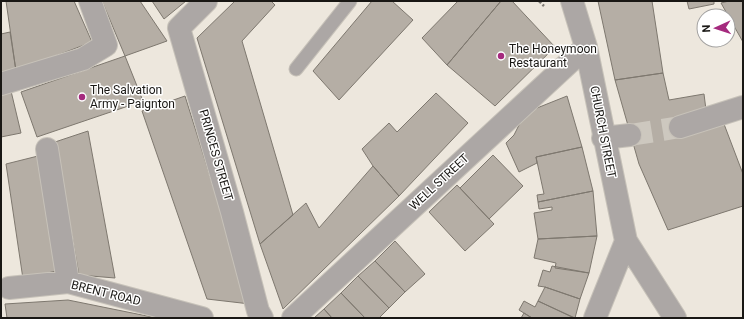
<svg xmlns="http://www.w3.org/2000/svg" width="744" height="319" font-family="Roboto,sans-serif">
  <rect width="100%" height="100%" fill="#ede7dd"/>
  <path fill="#b5aea5" stroke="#7e786f" d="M 6,1 L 74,1 L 92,42 L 16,71 Z
    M 102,1 L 140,1 L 167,41 L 125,56 Z
    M 152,1 L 186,1 L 164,19 Z
    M 235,1 L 271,1 L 275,5 L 242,41 L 293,215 L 260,244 L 197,38 Z
    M 372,1 L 392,1 L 413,20 L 339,100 L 313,71 Z
    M 458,1 L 501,1 L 447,65 L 422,38 Z
    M 501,1 L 512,1 L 555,47 L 495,106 L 447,65 Z
    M 598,1 L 652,1 L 663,73 L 615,80 Z
    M 687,1 L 714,1 L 714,4 L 689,9 Z
    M 729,1 L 743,1 L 743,42 L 721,3 Z
    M 10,32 L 16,71 L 1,74 L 1,34 Z
    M 125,56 L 143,101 L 37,137 L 21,92 Z
    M 663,73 L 669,100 L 704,94 L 706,110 L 677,120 L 684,137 L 724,124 L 743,174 L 743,206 L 668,230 L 639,164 L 615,80 Z
    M 11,91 L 21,133 L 1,137 L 1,94 Z
    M 436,93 L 468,123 L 399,196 L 373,166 L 362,149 L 389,123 L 397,132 Z
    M 185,96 L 250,304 L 207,299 L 142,111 Z
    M 567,96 L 582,147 L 536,157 L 537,163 L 519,172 L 506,143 L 514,135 L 522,119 L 532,110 Z
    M 88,131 L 115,278 L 79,275 L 55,142 Z
    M 582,147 L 593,191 L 538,202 L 537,195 L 544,194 L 536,157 Z
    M 493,155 L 523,186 L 489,219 L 460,188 Z
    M 38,156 L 56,271 L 23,279 L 6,164 Z
    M 373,166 L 399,196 L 283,309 L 260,244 L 306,203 L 319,228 Z
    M 457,185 L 494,224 L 465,251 L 429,212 Z
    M 593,191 L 597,236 L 538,239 L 534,213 L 552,210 L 552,207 L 539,209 L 538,202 Z
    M 597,236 L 589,273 L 555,268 L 556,263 L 534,258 L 538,239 Z
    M 395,241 L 425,274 L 405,292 L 375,261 Z
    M 375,261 L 405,292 L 389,308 L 358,276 Z
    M 552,266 L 589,273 L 580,299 L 545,287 L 538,286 L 543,270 L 550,272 Z
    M 358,276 L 389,308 L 379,318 L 365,318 L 341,293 Z
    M 545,287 L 580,299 L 575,318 L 538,301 Z
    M 341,293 L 365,318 L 332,318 L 324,309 Z
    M 68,300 L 152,317 L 151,318 L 7,318 L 5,304 Z
    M 524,301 L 535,307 L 538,301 L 574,318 L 532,318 L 519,310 Z
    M 324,309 L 332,318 L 314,318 Z
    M 524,313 L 532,318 L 521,318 Z"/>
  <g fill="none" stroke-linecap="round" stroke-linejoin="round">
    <path stroke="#cdc8bf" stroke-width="22" stroke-dasharray="22 11" stroke-linecap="butt" d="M 630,135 L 680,127"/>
    <g stroke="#c7c2b9" stroke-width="15">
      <path id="service" d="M 296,69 L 350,1"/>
    </g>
    <g stroke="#c7c2b9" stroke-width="24">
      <path id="minor" d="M 206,1 L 179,28 L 232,212 L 258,311 L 262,318
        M 572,1 L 586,47 L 626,241 L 675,318
        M 1,84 L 83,59 L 106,45 L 90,1
        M 680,127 L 743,107
        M 603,138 L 630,135
        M 47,149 L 68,282
        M 9,288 L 68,282 L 202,318
        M 293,318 L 586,47
        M 595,318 L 626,241"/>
    </g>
    <path stroke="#7d7973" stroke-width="2.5" stroke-dasharray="3 2" stroke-linecap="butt" d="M 539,1 L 544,6"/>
    <use href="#service" stroke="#aca7a5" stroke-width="13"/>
    <use href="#minor" stroke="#aca7a5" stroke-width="22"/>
  </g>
  <g fill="#a52a7e" stroke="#fff" stroke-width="1.5">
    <circle cx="501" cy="56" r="4"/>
    <circle cx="82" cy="97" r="4"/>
  </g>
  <g text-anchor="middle" stroke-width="3" stroke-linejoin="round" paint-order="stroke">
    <g font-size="12" fill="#191714" stroke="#fff" text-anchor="start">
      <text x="509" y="53">The Honeymoon<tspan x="509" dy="14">Restaurant</tspan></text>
      <text x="90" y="94">The Salvation<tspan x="90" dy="14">Army - Paignton</tspan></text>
    </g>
    <g font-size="12" fill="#191714" stroke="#fff">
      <text transform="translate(603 132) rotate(79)" y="4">CHURCH STREET</text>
      <text transform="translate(216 155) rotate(74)" y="4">PRINCES STREET</text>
      <text transform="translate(439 182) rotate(-43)" y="4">WELL STREET</text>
      <text transform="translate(106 293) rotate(14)" y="4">BRENT ROAD</text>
    </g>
  </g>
  <rect width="744" height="319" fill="none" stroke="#191714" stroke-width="4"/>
  <g transform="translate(716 28) rotate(267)"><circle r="19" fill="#ffffff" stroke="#a3a2a1"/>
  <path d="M0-3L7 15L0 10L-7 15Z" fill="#a52a7e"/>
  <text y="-6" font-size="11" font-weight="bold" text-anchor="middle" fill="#191714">N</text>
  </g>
</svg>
